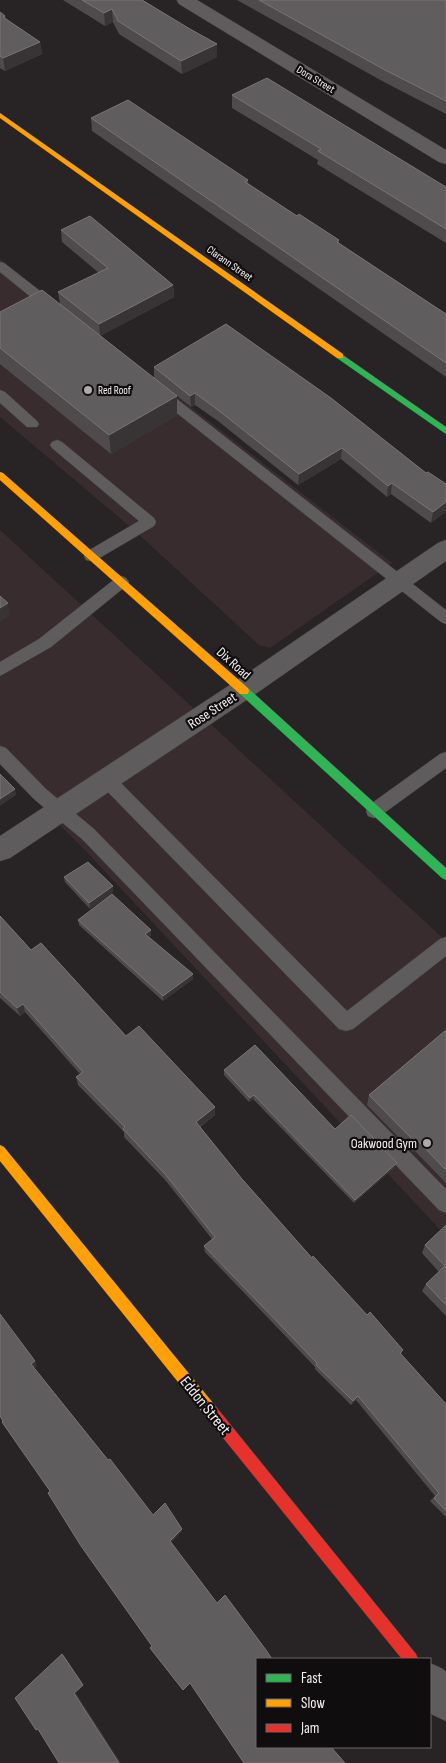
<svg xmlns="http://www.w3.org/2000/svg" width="446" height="1763" font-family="'Sofia Sans Condensed',sans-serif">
  <rect width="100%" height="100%" fill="#282425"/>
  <path fill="#382c2e" d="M 0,259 L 392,563 L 270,648 L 259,645 L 134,530 L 0,417 Z
    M 0,530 L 446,941 L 446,1236 L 83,848 L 0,765 Z"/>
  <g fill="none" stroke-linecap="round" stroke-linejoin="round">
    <g stroke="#444242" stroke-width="1">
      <path id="lane" d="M 0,262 L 4,263 L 58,305 L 59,308 L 58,311 L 48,311 L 0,272 Z
        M 159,387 L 164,389 L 446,610 L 446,624 L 441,622 L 154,395 L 152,392 L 154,389 Z
        M 0,390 L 5,392 L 37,421 L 39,424 L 37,427 L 27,427 L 0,403 Z
        M 57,440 L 62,442 L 154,518 L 156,522 L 154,526 L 96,560 L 91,561 L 86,560 L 84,556 L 86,552 L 139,521 L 52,448 L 50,445 L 52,442 Z
        M 121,576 L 126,578 L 129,582 L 126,586 L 51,647 L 0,676 L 0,662 L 39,639 L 116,578 Z
        M 0,746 L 6,748 L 46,789 L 94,829 L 446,1189 L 446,1213 L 439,1210 L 82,839 L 34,799 L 0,764 Z
        M 446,752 L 446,768 L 380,816 L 374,818 L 368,816 L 366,811 L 368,806 L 440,754 Z
        M 107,773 L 113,775 L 347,1011 L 440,939 L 446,937 L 446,956 L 353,1029 L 346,1031 L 339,1029 L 101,785 L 99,780 L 101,775 Z"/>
    </g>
    <g stroke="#444242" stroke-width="1">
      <path id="street" d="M 177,0 L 197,0 L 446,150 L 446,164 L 439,162 L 179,4 Z
        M 446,540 L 446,561 L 251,697 L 10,858 L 0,861 L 0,836 L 233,683 L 438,543 Z
        M 430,1663 L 443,1669 L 446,1672 L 446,1721 L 433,1715 L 430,1712 Z"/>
    </g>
    <g stroke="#444242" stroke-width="1">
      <path id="fast" d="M 340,353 L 446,427 L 446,434 L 337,358 L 337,354 Z
        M 244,687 L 248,688 L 446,868 L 446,880 L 442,878 L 240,694 L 239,691 Z"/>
    </g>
    <g stroke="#444242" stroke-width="1">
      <path id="slow" d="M 0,113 L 343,354 L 343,358 L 337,358 L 0,118 Z
        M 0,472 L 3,473 L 248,688 L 249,691 L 248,694 L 240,694 L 0,480 Z
        M 0,1145 L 4,1147 L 213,1403 L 215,1408 L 213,1413 L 208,1415 L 203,1413 L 0,1161 Z"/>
    </g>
    <g stroke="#444242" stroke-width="1">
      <path id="jam" d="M 208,1401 L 213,1403 L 416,1654 L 418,1659 L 402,1659 L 203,1413 L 201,1408 L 203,1403 Z"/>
    </g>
    <use href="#lane" fill="#5e5c5c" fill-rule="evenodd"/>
    <use href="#street" fill="#5e5c5c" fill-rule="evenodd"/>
    <use href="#fast" fill="#30b455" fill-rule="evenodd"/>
    <use href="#slow" fill="#ff9f0a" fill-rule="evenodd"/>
    <use href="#jam" fill="#e5322d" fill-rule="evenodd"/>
  </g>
  <path fill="#4f4b4c" d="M 63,0 L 142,0 L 190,29 L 217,44 L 217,57 L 182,74 L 119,34 L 113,22 L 105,26 Z
    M 237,0 L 446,0 L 446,114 L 384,82 Z
    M 0,12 L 5,16 L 6,19 L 40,42 L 42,54 L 5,71 L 0,68 Z
    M 232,95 L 446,187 L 446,243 L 317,164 L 318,160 L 232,108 Z
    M 91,118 L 248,180 L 248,183 L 297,216 L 339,240 L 339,243 L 446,314 L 446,377 L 92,131 Z
    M 61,230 L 173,285 L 174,297 L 100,336 L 154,379 L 154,367 L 426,473 L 446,484 L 431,523 L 391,494 L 387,497 L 341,459 L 298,485 L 218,421 L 195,405 L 191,407 L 177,396 L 177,415 L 111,454 L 0,364 L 0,312 L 60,304 L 58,292 L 99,273 L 62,242 Z
    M 64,877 L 113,892 L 90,909 L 65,882 Z
    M 0,916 L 31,950 L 126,1036 L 215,1107 L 215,1115 L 200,1127 L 242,1179 L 312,1258 L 367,1315 L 403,1350 L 401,1354 L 446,1404 L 446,1517 L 430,1501 L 435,1496 L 356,1400 L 351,1405 L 315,1369 L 315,1367 L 205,1252 L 204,1246 L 212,1239 L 166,1181 L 124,1137 L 124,1132 L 78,1085 L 76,1077 L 80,1074 L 25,1012 L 20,1016 L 0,998 Z
    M 78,920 L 151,930 L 151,935 L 149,937 L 193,974 L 193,979 L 163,1001 L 79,925 Z
    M 446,1030 L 446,1183 L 415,1151 L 413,1152 L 367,1105 L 369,1095 Z
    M 224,1070 L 335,1129 L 395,1167 L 354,1203 L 253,1099 L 249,1102 L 224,1075 Z
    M 446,1225 L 446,1316 L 422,1291 L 426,1284 L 439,1272 L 422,1253 L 425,1245 Z"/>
  <path fill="#383435" d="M 112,9 L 113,22 L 105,26 L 104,13 Z
    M 40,42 L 42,54 L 5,71 L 3,58 Z
    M 217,44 L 217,57 L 182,74 L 181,61 Z
    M 173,285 L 174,297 L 100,336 L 99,324 Z
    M 195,393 L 195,405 L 191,407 L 190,396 Z
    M 177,396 L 177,415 L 111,454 L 109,435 Z
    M 342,448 L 341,459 L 298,485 L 299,474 Z
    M 392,483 L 391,494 L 387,497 L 388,486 Z
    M 446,502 L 446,512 L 431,523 L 433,512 Z
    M 8,603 L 10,615 L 0,622 L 0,608 Z
    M 15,789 L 16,795 L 0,806 L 0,799 Z
    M 113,886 L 113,892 L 90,909 L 89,903 Z
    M 151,930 L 151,935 L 146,939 L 145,934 Z
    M 193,974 L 193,979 L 163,1001 L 163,996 Z
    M 23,1004 L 25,1012 L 20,1016 L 17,1008 Z
    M 254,1095 L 253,1099 L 249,1102 L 250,1098 Z
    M 215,1107 L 215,1115 L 196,1129 L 196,1122 Z
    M 418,1141 L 415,1151 L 413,1152 L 416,1143 Z
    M 397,1163 L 395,1167 L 354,1203 L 355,1200 Z
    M 35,1361 L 37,1366 L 34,1369 L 31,1364 Z
    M 358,1396 L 356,1400 L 351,1405 L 353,1401 Z
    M 182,1529 L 182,1531 L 171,1543 L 170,1541 Z
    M 62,1654 L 63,1654 L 84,1685 L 76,1693 L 121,1763 L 119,1763 L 74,1693 Z"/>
  <path fill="#605d5e" stroke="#787475" d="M 82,0 L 142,0 L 190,29 L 217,44 L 181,61 L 118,21 L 112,9 L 104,13 Z
    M 259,0 L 446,0 L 446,101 L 385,70 Z
    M 0,12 L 5,16 L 3,17 L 40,42 L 3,58 L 0,56 Z
    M 267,78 L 446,187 L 446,229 L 318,151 L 321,149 L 232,95 Z
    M 128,100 L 248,180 L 245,182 L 297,216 L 299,214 L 339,240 L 337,242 L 446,314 L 446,363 L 91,118 Z
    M 90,216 L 173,285 L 99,324 L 58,292 L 108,268 L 61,230 Z
    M 42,290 L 177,396 L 109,435 L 0,348 L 0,312 Z
    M 226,324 L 331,398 L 426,473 L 428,472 L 446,484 L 446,502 L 433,512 L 392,483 L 388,486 L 342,448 L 299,474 L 218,410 L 195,393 L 190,396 L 154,367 Z
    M 0,596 L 8,603 L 0,608 Z
    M 0,774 L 15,789 L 0,799 Z
    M 88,862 L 113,886 L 89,903 L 64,877 Z
    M 112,894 L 151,930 L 145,934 L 193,974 L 163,996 L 78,920 Z
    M 0,916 L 31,950 L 41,943 L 126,1036 L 139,1026 L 215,1107 L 196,1122 L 242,1179 L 312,1258 L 313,1256 L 367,1315 L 370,1312 L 403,1350 L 400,1353 L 446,1404 L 446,1511 L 434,1498 L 439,1493 L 358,1396 L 353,1401 L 316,1365 L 317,1363 L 204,1246 L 215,1237 L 165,1174 L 123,1129 L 125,1127 L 76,1077 L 83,1072 L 23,1004 L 17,1008 L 0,992 Z
    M 446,1030 L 446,1170 L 418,1141 L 416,1143 L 369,1095 Z
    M 255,1045 L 335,1129 L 351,1115 L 397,1163 L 355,1200 L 254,1095 L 250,1098 L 224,1070 Z
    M 446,1225 L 446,1305 L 426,1284 L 445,1266 L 425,1245 Z
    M 0,1314 L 35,1361 L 31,1364 L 108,1460 L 110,1459 L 153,1515 L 165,1503 L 182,1529 L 170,1541 L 217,1603 L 225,1595 L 266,1650 L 272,1659 L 257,1659 L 257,1747 L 331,1747 L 345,1763 L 244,1763 L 190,1683 L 183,1690 L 150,1648 L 152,1646 L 81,1546 L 48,1493 L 50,1491 L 2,1422 L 3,1421 L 0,1416 Z
    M 62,1654 L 83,1685 L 74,1693 L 119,1763 L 59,1763 L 38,1729 L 36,1730 L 15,1698 Z"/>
  <g fill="#ada9aa" stroke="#100d0e" stroke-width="2">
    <circle cx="88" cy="390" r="5"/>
    <circle cx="427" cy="1143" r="5"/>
  </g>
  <g text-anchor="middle" stroke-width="4.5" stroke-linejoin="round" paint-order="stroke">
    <g font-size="11" fill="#f5f1f2" stroke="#100d0e">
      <text transform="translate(316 79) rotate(31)" y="4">Dora Street</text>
      <text transform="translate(230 263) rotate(35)" y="4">Clarann Street</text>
    </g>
    <g font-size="11" fill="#f5f1f2" stroke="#100d0e" text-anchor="start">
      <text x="98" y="394">Red Roof</text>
    </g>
    <g font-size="14" fill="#f5f1f2" stroke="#100d0e">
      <text transform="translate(234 663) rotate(42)" y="5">Dix Road</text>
      <text transform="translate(212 710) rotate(-33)" y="5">Rose Street</text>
    </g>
    <g font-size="14" fill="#f5f1f2" stroke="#100d0e" text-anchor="end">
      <text x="417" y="1148">Oakwood Gym</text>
    </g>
    <g font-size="16" fill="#f5f1f2" stroke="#100d0e">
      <text transform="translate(206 1405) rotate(51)" y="6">Eddon Street</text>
    </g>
  </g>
  <rect x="256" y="1658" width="175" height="90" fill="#100d0e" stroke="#6c6869"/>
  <rect x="266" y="1674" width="25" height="8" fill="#30b455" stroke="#6c6869"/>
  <text x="301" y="1683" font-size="15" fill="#f5f1f2">Fast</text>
  <rect x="266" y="1699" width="25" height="8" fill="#ff9f0a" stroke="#6c6869"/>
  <text x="301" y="1708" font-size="15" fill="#f5f1f2">Slow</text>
  <rect x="266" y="1724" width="25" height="8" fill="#e5322d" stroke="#6c6869"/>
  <text x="301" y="1733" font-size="15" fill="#f5f1f2">Jam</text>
</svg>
